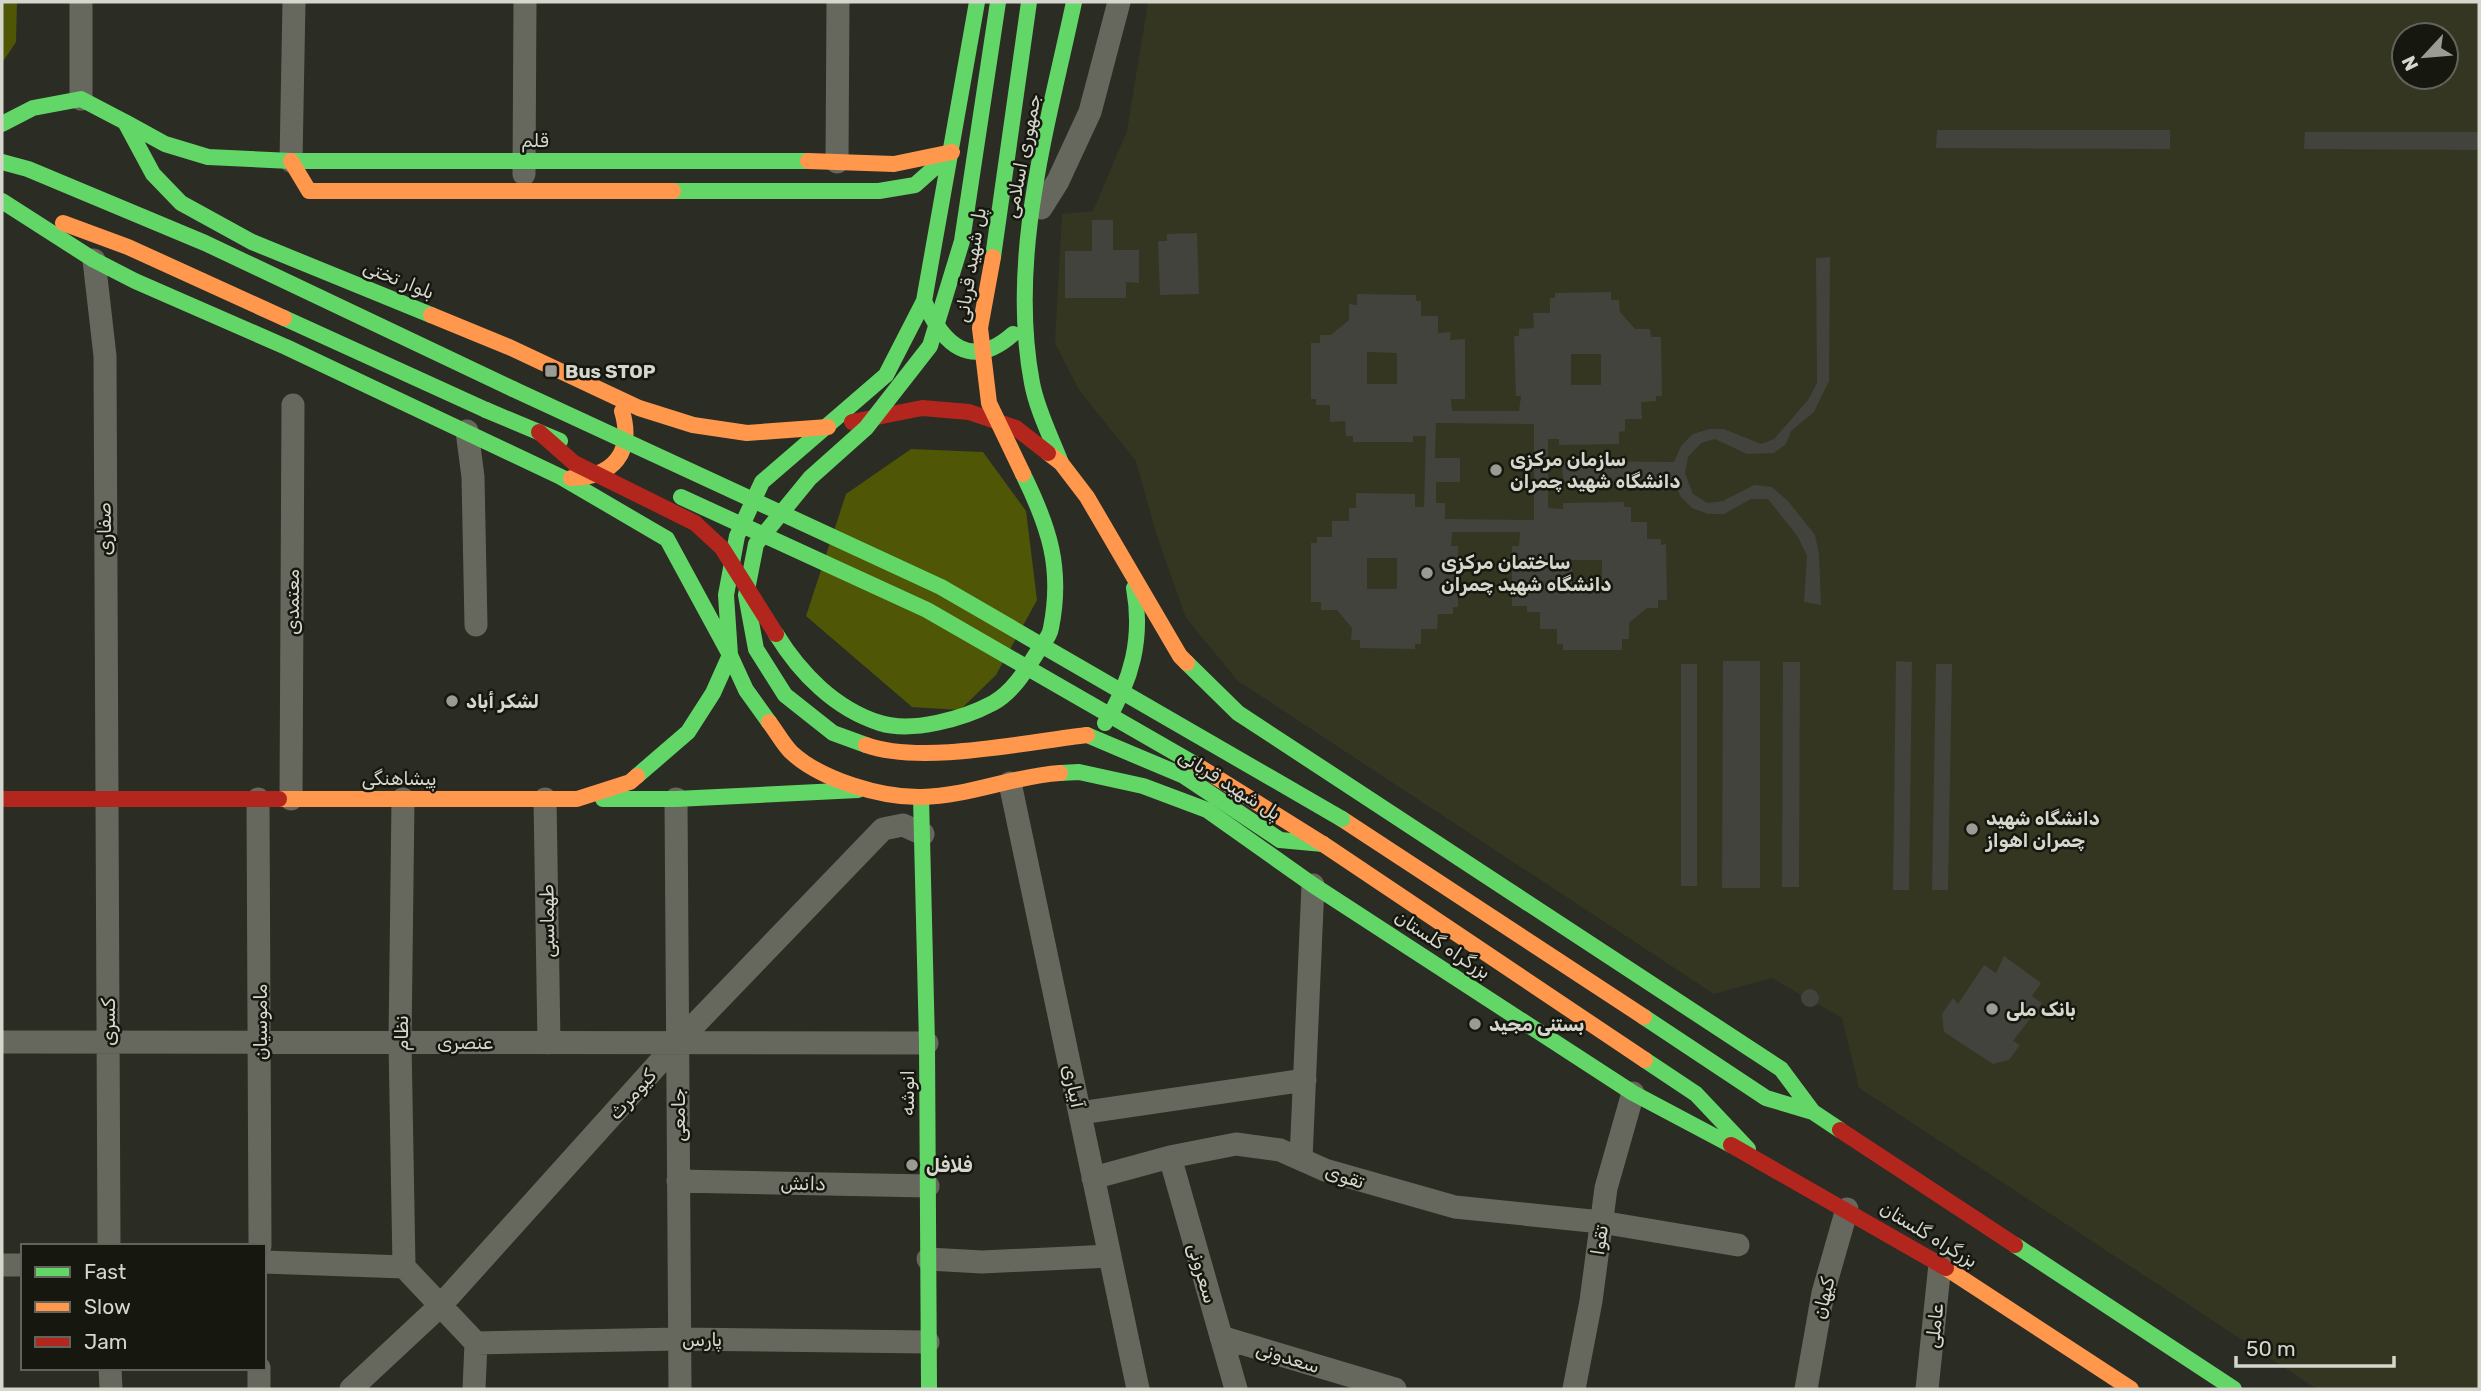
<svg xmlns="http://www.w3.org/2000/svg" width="2481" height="1391" font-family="Rubik,'Noto Naskh Arabic',sans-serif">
  <rect width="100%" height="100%" fill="#2b2c24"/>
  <path fill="#343621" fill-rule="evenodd" d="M 1148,2 L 2479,2 L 2479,1389 L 2317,1389 L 1859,1088 L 1842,1018 L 1818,1004 L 1812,1007 L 1802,1002 L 1801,995 L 1772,978 L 1714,994 L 1238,681 L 1186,618 L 1156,533 L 1136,461 L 1079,390 L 1055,343 L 1062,214 L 1093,211 L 1127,131 ZM 2404,35 L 2446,35 L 2446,77 L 2404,77 Z"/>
  <path fill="#4f5605" d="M 2,2 L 17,2 L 16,42 L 2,63 Z
    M 911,449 L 983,452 L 1026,511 L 1037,600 L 996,675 L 960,710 L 912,707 L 806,616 L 846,494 Z"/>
  <path fill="#42433c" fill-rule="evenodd" d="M 1937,130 L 2170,130 L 2170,149 L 1936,148 Z
    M 2305,132 L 2479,132 L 2479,150 L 2304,149 Z
    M 1092,220 L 1113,220 L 1113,250 L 1139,250 L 1139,283 L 1126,282 L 1126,298 L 1065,298 L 1065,251 L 1092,251 Z
    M 1197,233 L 1199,294 L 1160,295 L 1158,241 L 1167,241 L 1167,234 Z
    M 1830,257 L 1829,381 L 1814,412 L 1791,431 L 1786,444 L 1774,453 L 1747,454 L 1715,439 L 1701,443 L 1688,457 L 1685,473 L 1693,494 L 1707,503 L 1723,501 L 1754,485 L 1772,487 L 1788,501 L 1815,535 L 1819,554 L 1821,605 L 1804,602 L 1807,556 L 1798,537 L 1768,499 L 1751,499 L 1724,514 L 1708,514 L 1692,508 L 1681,497 L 1673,481 L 1563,482 L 1562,461 L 1674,462 L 1681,446 L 1693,434 L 1709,429 L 1724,429 L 1761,444 L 1774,439 L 1808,400 L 1817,383 L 1816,258 Z
    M 1611,292 L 1611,300 L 1619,300 L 1620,312 L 1635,329 L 1650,329 L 1651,337 L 1661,337 L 1662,396 L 1656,396 L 1656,401 L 1641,402 L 1642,419 L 1625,419 L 1625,431 L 1619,432 L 1619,444 L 1559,445 L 1559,439 L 1548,439 L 1548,508 L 1563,509 L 1563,503 L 1624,502 L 1624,507 L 1631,507 L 1631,522 L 1647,522 L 1647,539 L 1661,539 L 1661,545 L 1666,544 L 1667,600 L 1658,600 L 1658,608 L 1647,608 L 1629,623 L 1629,639 L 1622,639 L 1622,650 L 1563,650 L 1563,644 L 1557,644 L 1557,629 L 1540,629 L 1540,612 L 1527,612 L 1527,606 L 1512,606 L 1512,546 L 1519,546 L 1520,532 L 1452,532 L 1451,546 L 1458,546 L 1458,607 L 1453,607 L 1453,614 L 1438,614 L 1437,629 L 1421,629 L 1421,644 L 1415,644 L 1415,649 L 1360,648 L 1360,640 L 1351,640 L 1352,628 L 1337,610 L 1321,610 L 1321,602 L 1311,602 L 1311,543 L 1317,543 L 1317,537 L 1332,537 L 1332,521 L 1349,521 L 1349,508 L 1356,508 L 1356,493 L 1415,494 L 1415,507 L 1424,507 L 1426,436 L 1413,436 L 1413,442 L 1353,442 L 1353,436 L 1346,436 L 1345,421 L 1330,422 L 1330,405 L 1316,405 L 1316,399 L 1311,399 L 1311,343 L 1320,343 L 1320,335 L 1331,335 L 1349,320 L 1349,304 L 1357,305 L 1357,294 L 1416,295 L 1416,301 L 1421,301 L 1421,316 L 1438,316 L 1438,333 L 1451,332 L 1450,340 L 1465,339 L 1465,399 L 1451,399 L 1452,411 L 1519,411 L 1521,396 L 1516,396 L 1514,336 L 1519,336 L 1519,329 L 1534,328 L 1533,313 L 1550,313 L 1550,298 L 1555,298 L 1555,293 ZM 1367,352 L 1397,353 L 1397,384 L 1367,384 ZM 1571,354 L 1601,354 L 1601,385 L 1571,385 ZM 1436,423 L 1534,424 L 1534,520 L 1445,519 L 1445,503 L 1436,503 L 1436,482 L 1460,482 L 1460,458 L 1435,458 ZM 1367,558 L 1397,558 L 1397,589 L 1367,589 ZM 1572,560 L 1602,560 L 1602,591 L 1572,591 Z
    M 1723,661 L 1760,661 L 1760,888 L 1722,888 Z
    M 1896,661 L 1912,662 L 1909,890 L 1893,890 Z
    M 1783,662 L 1800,662 L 1799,887 L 1782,887 Z
    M 1681,664 L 1697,664 L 1697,886 L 1681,886 Z
    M 1936,664 L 1952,664 L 1948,890 L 1932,890 Z
    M 2004,956 L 2041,983 L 2032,996 L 2042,1003 L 2013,1041 L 2020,1045 L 2009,1060 L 1993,1064 L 1944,1032 L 1942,1014 L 1953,998 L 1958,1004 L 1984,965 L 1996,973 Z
    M1801 998a9 9 0 1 1 18 0a9 9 0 1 1-18 0Z"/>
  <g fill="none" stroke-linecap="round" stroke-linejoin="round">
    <path stroke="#66685d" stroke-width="23" d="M 81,99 L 81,2
      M 291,161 L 294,2
      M 837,162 L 838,2
      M 524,174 L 525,2
      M 1041,208 L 1058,181 L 1090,112 L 1119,2
      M 94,260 L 105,356 L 109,1246
      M 467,431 L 473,477 L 476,625
      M 1010,783 L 1138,1389
      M 258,799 L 260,1246
      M 291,799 L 293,405
      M 403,799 L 400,1042 L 404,1267
      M 545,799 L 549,1043
      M 676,799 L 680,1389
      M 2,1042 L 927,1043
      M 1080,1113 L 1305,1080
      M 1170,1157 L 1236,1389
      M 1301,1159 L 1313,885
      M 1093,1178 L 1170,1157 L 1236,1144 L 1280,1150 L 1325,1170 L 1455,1207 L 1601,1222 L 1738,1245
      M 678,1181 L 928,1186
      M 928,1259 L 982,1262 L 1110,1256
      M 264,1262 L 404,1267 L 476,1343 L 474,1389
      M 2,1265 L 23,1265
      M 1221,1337 L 1395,1389
      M 476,1343 L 680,1339 L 928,1342
      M 110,1368 L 111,1389
      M 259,1389 L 259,1368
      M 351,1389 L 441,1305 L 677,1043 L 883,829 L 903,825 L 923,834
      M 1574,1389 L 1591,1301 L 1606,1188 L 1633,1093
      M 1806,1389 L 1823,1293 L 1847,1209
      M 1927,1389 L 1940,1264"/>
    <path stroke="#63d668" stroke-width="16" d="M 125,122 L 165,144 L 208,157 L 291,161 L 808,161
      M 2,124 L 33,108 L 81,99 L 125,122 L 153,174 L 181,203 L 252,242 L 431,315
      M 2,162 L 28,169 L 205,243 L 513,389
      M 673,191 L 879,191 L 915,185 L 951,153
      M 2,201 L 94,260 L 135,281 L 286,347 L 561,477 L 667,539 L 730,655
      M 924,301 C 943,345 971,371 1013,334
      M 284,318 L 486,410
      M 1061,463 C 1051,437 1037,410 1032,383 C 1008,256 1048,125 1074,2
      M 1187,663 L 1238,713 L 1781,1069 L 1813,1112 L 1840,1130
      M 769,722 L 746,690 L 730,655 L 726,595 L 737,536 L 762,482 L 886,375 L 924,301 L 977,2
      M 1105,723 C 1132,681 1143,638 1134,588
      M 1060,773 L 1079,772 L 1143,786 L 1207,810 L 1313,885 L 1633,1093 L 1731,1145
      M 637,776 L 688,732 L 713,693 L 730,655
      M 921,797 L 927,1043 L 929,1389
      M 603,799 L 676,799 L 858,790
      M 1644,1017 L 1766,1098 L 1813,1112
      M 1645,1060 L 1696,1094 L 1748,1149
      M 2015,1245 L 2234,1389"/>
    <path stroke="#ff974d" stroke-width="16" d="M 291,161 L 309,191 L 673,191
      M 808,161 L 894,164 L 952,152
      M 63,223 L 128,247 L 284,318
      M 431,315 L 509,347 L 639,408 L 693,425 L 747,433 L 828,427
      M 1048,453 L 1061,463 L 1087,497 L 1180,656 L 1187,663
      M 571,478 C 614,477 634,452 622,411
      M 769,722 C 776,731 783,744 791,752 C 821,780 882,798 922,797 C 969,796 1013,776 1060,773
      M 279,799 L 577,799 L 630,782 L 637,776
      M 1342,819 L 1644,1017
      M 1323,844 L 1645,1060
      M 1946,1268 L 2131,1389"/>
    <path stroke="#b3261e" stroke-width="16" d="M 852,422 L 922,408 L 969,412 L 1016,428 L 1048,453
      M 2,799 L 279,799
      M 1840,1130 L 2015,1245
      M 1731,1145 L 1946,1268"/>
    <path stroke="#63d668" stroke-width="16" d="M 993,257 L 1029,2
      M 513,389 L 941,587 L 1342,819
      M 486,410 L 560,441
      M 681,497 L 927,610 L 1198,766
      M 776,634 C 800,673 835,709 880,723 C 912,733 963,719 993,703 C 1013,692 1026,670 1038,651 C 1043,644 1050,636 1051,628 C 1063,568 1049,527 1023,474
      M 1087,735 L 1184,776 L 1280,840 L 1323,844
      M 866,745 L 833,733 L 785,695 L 756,649 L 746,595 L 756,544 L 810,478 L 866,428 L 930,346 L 962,241 L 998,2"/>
    <path stroke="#ff974d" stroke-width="16" d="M 993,257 L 980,328 L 989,403 L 1023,474
      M 866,745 C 922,765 1026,742 1087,735
      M 1198,766 L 1323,844"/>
    <path stroke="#b3261e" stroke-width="16" d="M 539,432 L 574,463 L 695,523 L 722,548 L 776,634"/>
  </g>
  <g fill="#9a9b92" stroke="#161810" stroke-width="2.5">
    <rect x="544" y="364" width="14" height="14" rx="3.5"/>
    <circle cx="1496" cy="470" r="7"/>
    <circle cx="1427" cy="573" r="7"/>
    <circle cx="452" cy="701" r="7"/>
    <circle cx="1972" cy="829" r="7"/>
    <circle cx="1992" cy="1009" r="7"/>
    <circle cx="1475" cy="1024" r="7"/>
    <circle cx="912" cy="1165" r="7"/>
  </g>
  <g text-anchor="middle" stroke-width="5" stroke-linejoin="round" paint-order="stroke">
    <g font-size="19" fill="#d5d7cd" stroke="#161810">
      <text x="535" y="147">قلم</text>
      <text transform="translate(1022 156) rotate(-79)" y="7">جمهوری اسلامی</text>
      <text transform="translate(970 265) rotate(-81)" y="7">پل شهید قربانی</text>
      <text transform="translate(399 279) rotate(22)" y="7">بلوار تختی</text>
      <text transform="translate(104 529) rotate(-91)" y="7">صفاری</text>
      <text transform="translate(292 602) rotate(-90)" y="7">معتمدی</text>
      <text x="399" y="785">پیشاهنگی</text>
      <text transform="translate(1230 784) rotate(32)" y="7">پل شهید قربانی</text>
      <text transform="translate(547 921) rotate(-91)" y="7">طهماسبی</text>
      <text transform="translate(1443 944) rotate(33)" y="7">بزرگراه گلستان</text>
      <text transform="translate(108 1022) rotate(-90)" y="7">کسری</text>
      <text transform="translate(260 1022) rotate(-90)" y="7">ماموسیان</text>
      <text transform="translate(401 1033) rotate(-90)" y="7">نظام</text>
      <text x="465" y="1049">عنصری</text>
      <text transform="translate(1074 1086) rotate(78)" y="7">آبیاری</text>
      <text transform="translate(907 1093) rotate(-90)" y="7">انوشه</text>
      <text transform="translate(632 1094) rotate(-48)" y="7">کیومرث</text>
      <text transform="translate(678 1115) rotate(-90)" y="7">جامعی</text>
      <text transform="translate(1345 1176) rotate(18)" y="7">تقوی</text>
      <text transform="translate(803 1183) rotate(1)" y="7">دانش</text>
      <text transform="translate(1929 1234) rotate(31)" y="7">بزرگراه گلستان</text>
      <text transform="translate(1599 1240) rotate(-82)" y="7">تقوا</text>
      <text transform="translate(1203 1273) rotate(74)" y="7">سعرونی</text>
      <text transform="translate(1823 1298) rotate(-77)" y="7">کیهان</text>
      <text transform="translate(1934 1326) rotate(-84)" y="7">عاملی</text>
      <text x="702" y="1346">پارس</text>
      <text transform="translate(1288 1357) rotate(17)" y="7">سعدونی</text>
    </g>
    <g font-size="19" font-weight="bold" fill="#d5d7cd" stroke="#161810" text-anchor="start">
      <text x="565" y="378">Bus STOP</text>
      <text x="1510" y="466">سازمان مرکزی<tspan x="1510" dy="22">دانشگاه شهید چمران</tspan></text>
      <text x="1441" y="569">ساختمان مرکزی<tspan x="1441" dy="22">دانشگاه شهید چمران</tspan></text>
      <text x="466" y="708">لشكر أباد</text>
      <text x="1986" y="825">دانشگاه شهید<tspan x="1986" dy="22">چمران اهواز</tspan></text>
      <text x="2006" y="1016">بانک ملی</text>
      <text x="1489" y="1031">بستنی مجید</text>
      <text x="926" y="1172">فلافل</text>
    </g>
  </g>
  <rect width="2481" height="1391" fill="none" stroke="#d5d7cd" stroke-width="7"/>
  <rect x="21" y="1244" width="245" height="126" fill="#161810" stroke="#62645c" stroke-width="2"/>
  <rect x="35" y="1267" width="35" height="10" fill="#63d668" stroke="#62645c" stroke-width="2"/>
  <text x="84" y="1279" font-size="21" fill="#d5d7cd">Fast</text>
  <rect x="35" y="1302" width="35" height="10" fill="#ff974d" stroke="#62645c" stroke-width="2"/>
  <text x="84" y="1314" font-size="21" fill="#d5d7cd">Slow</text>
  <rect x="35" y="1337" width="35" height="10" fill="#b3261e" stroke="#62645c" stroke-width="2"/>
  <text x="84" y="1349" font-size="21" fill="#d5d7cd">Jam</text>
  <g transform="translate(2425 56) rotate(244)"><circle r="33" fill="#161810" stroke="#62645c" stroke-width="2"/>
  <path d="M0-5L12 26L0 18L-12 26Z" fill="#9a9b92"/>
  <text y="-10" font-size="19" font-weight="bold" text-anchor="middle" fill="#d5d7cd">N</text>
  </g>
  <path d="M2236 1356v10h158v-10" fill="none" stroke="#d5d7cd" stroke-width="3.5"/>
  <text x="2246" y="1356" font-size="21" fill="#d5d7cd" stroke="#161810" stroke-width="5" paint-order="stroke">50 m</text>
</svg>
